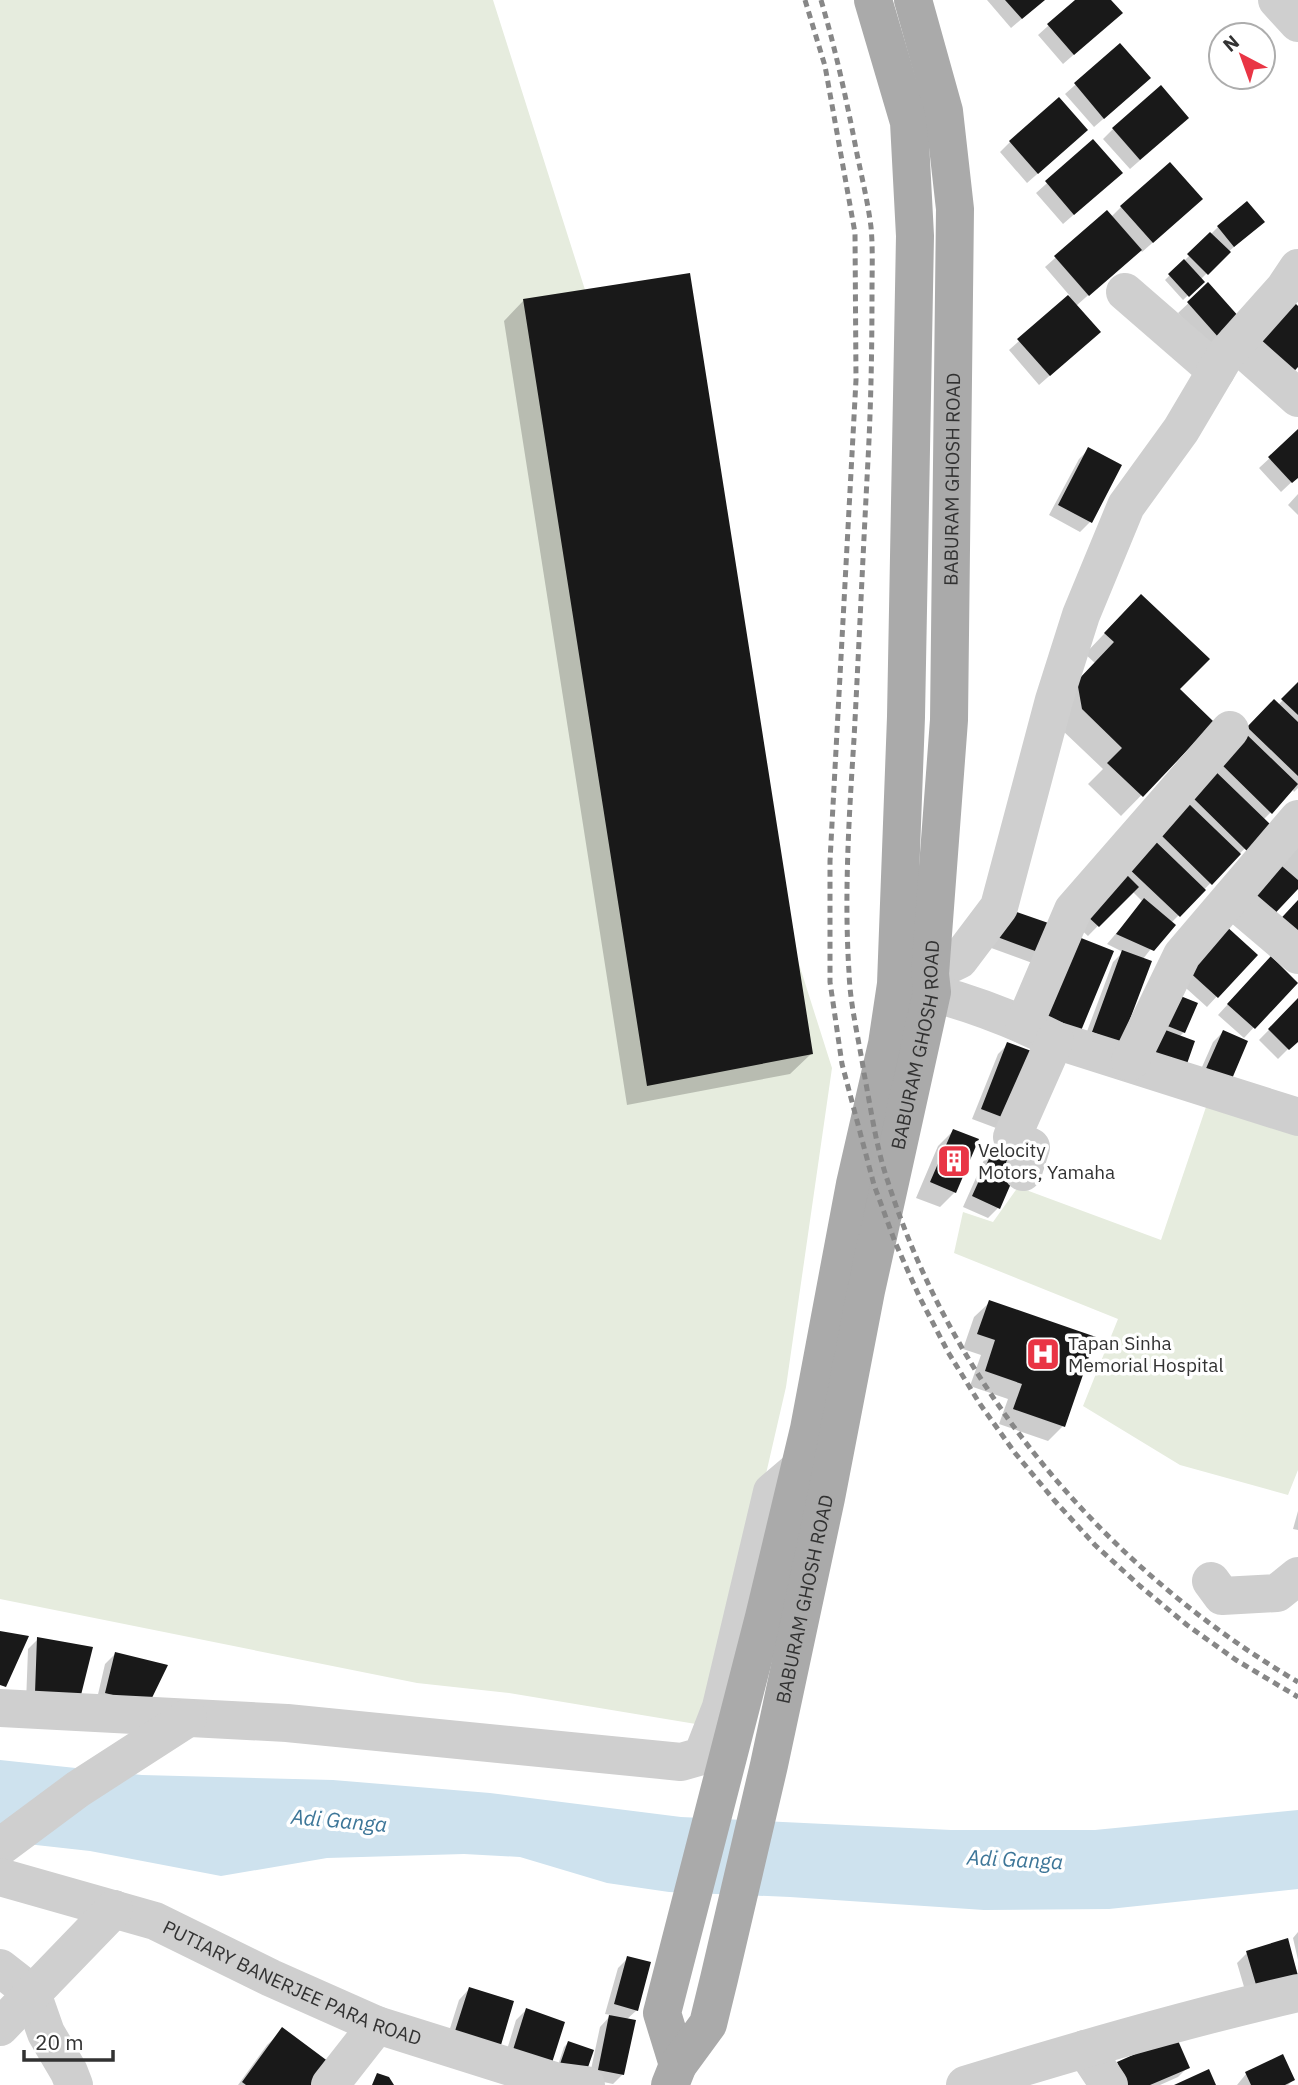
<svg xmlns="http://www.w3.org/2000/svg" width="1298" height="2085" font-family="'IBM Plex Sans',sans-serif">
  <rect width="100%" height="100%" fill="#fff"/>
  <path fill="#e6ecde" d="M 0,0 L 493,0 L 832,1068 L 786,1387 L 708,1726 L 509,1693 L 417,1683 L 0,1599 Z
    M 1207,1104 L 1298,1131 L 1298,1470 L 1288,1495 L 1180,1465 L 1083,1406 L 1118,1319 L 954,1253 L 963,1212 L 993,1222 L 1018,1187 L 1161,1240 Z"/>
  <path fill="#cee2ee" d="M 0,1760 L 142,1775 L 333,1780 L 490,1793 L 681,1817 L 951,1830 L 1095,1830 L 1298,1810 L 1298,1889 L 1109,1909 L 984,1910 L 790,1897 L 669,1892 L 607,1883 L 520,1857 L 464,1854 L 327,1858 L 221,1876 L 90,1851 L 0,1841 Z"/>
  <path fill="#0003" d="M 987,0 L 1044,0 L 1011,28 Z
    M 1077,0 L 1109,0 L 1110,23 L 1063,64 L 1038,35 Z
    M 1120,45 L 1139,88 L 1094,127 L 1065,94 Z
    M 1177,128 L 1130,169 L 1103,139 L 1113,129 Z
    M 1076,140 L 1027,183 L 1000,152 L 1010,142 Z
    M 1093,142 L 1110,183 L 1063,224 L 1036,193 Z
    M 1121,207 L 1191,209 L 1142,252 L 1140,249 L 1076,306 L 1088,342 L 1039,385 L 1009,350 L 1070,296 L 1045,267 L 1107,212 L 1111,217 Z
    M 1218,227 L 1252,232 L 1228,252 L 1200,280 L 1202,282 L 1183,300 L 1165,280 Z
    M 1208,285 L 1238,318 L 1208,346 L 1178,313 Z
    M 524,300 L 811,1054 L 790,1074 L 627,1105 L 504,321 Z
    M 1298,432 L 1298,476 L 1281,492 L 1259,468 Z
    M 1089,449 L 1090,522 L 1080,532 L 1049,515 L 1079,459 Z
    M 1298,494 L 1298,515 L 1288,505 Z
    M 1121,616 L 1178,689 L 1212,723 L 1121,816 L 1088,784 L 1103,769 L 1062,730 L 1058,703 L 1095,663 L 1085,654 Z
    M 1298,685 L 1298,788 L 1294,792 L 1293,790 L 1263,820 L 1268,825 L 1171,923 L 1143,959 L 1119,1042 L 1083,1042 L 1113,962 L 1123,952 L 1107,944 L 1143,902 L 1132,891 L 1088,936 L 1076,925 L 1207,770 L 1274,701 L 1278,705 Z
    M 1298,834 L 1298,886 L 1232,910 Z
    M 993,919 L 1054,927 L 1035,964 L 983,945 Z
    M 1255,955 L 1207,1007 L 1177,980 Z
    M 1261,968 L 1296,982 L 1244,1038 L 1218,1015 Z
    M 1298,1000 L 1298,1039 L 1278,1059 L 1259,1040 Z
    M 1158,1003 L 1184,1032 L 1179,1037 L 1171,1087 Z
    M 1223,1032 L 1246,1042 L 1191,1092 L 1213,1042 Z
    M 1008,1044 L 1004,1131 L 972,1119 L 998,1054 Z
    M 953,1131 L 955,1192 L 940,1207 L 916,1198 L 938,1146 Z
    M 998,1141 L 998,1208 L 988,1218 L 963,1207 L 988,1151 Z
    M 990,1302 L 1063,1426 L 1048,1441 L 999,1424 L 1008,1399 L 970,1386 L 981,1355 L 963,1349 L 974,1317 Z
    M 1298,1511 L 1298,1530 L 1293,1529 Z
    M 38,1639 L 70,1704 L 26,1703 L 28,1649 Z
    M 115,1654 L 165,1667 L 96,1703 L 105,1664 Z
    M 1298,1932 L 1298,1960 L 1293,1938 Z
    M 1287,1940 L 1298,1975 L 1247,1997 L 1237,1963 L 1247,1953 Z
    M 628,1958 L 637,2010 L 626,2020 L 623,2074 L 613,2084 L 589,2079 L 600,2027 L 611,2015 L 605,2014 L 618,1968 Z
    M 469,1989 L 512,2003 L 446,2041 L 459,2000 Z
    M 526,2010 L 539,2075 L 503,2063 L 516,2020 Z
    M 283,2030 L 310,2085 L 238,2085 L 267,2045 Z
    M 568,2043 L 592,2051 L 557,2068 L 564,2047 Z
    M 1188,2067 L 1178,2077 L 1160,2085 L 1113,2085 Z
    M 1246,2074 L 1293,2080 L 1288,2085 L 1237,2085 Z"/>
  <path fill="#191919" d="M 1005,0 L 1045,0 L 1022,19 Z
    M 1075,0 L 1111,0 L 1123,13 L 1074,55 L 1047,24 Z
    M 1120,43 L 1151,78 L 1104,119 L 1074,83 Z
    M 1161,85 L 1189,118 L 1140,160 L 1112,128 Z
    M 1059,97 L 1088,130 L 1038,174 L 1009,141 Z
    M 1093,139 L 1123,173 L 1074,215 L 1045,181 Z
    M 1170,162 L 1203,199 L 1153,243 L 1120,206 Z
    M 1247,201 L 1265,222 L 1234,247 L 1217,226 Z
    M 1107,210 L 1142,250 L 1089,296 L 1054,256 Z
    M 1210,232 L 1231,252 L 1208,275 L 1187,254 Z
    M 1184,259 L 1205,282 L 1189,297 L 1168,274 Z
    M 690,273 L 813,1054 L 647,1086 L 523,299 Z
    M 1208,282 L 1240,318 L 1219,338 L 1187,302 Z
    M 1068,295 L 1101,332 L 1050,376 L 1017,339 Z
    M 1290,298 L 1298,306 L 1298,367 L 1287,379 L 1248,342 Z
    M 1298,429 L 1298,478 L 1292,483 L 1268,457 Z
    M 1088,447 L 1122,465 L 1092,523 L 1058,505 Z
    M 1141,594 L 1210,659 L 1180,689 L 1214,722 L 1143,797 L 1107,763 L 1122,748 L 1082,709 L 1077,681 L 1114,642 L 1104,633 Z
    M 1298,682 L 1298,715 L 1281,699 Z
    M 1274,699 L 1298,722 L 1298,776 L 1247,727 Z
    M 1243,731 L 1298,784 L 1272,814 L 1216,759 Z
    M 1212,768 L 1271,825 L 1247,851 L 1188,793 Z
    M 1189,804 L 1241,854 L 1212,885 L 1160,834 Z
    M 1152,838 L 1206,890 L 1180,917 L 1125,865 Z
    M 1276,861 L 1298,880 L 1298,889 L 1267,922 L 1241,899 Z
    M 1125,873 L 1139,887 L 1099,927 L 1085,914 Z
    M 1144,898 L 1176,925 L 1154,951 L 1116,934 Z
    M 1298,900 L 1298,951 L 1272,928 Z
    M 1002,907 L 1057,926 L 1046,955 L 992,935 Z
    M 1225,925 L 1258,955 L 1218,998 L 1186,969 Z
    M 1071,934 L 1114,951 L 1078,1038 L 1035,1021 Z
    M 1122,950 L 1152,961 L 1121,1043 L 1092,1032 Z
    M 1271,956 L 1298,983 L 1255,1029 L 1227,1004 Z
    M 1168,991 L 1198,1003 L 1185,1033 L 1155,1021 Z
    M 1298,998 L 1298,1042 L 1289,1050 L 1268,1029 Z
    M 1152,1025 L 1195,1041 L 1182,1078 L 1139,1062 Z
    M 1223,1030 L 1248,1041 L 1226,1093 L 1200,1082 Z
    M 1007,1042 L 1042,1055 L 1015,1122 L 981,1109 Z
    M 953,1129 L 979,1139 L 956,1193 L 930,1182 Z
    M 998,1139 L 1025,1151 L 1000,1209 L 972,1196 Z
    M 989,1300 L 1096,1337 L 1065,1427 L 1013,1409 L 1022,1384 L 985,1371 L 995,1340 L 977,1334 Z
    M 0,1631 L 29,1636 L 6,1687 L 0,1685 Z
    M 37,1637 L 93,1647 L 81,1695 L 35,1693 Z
    M 115,1652 L 168,1665 L 149,1704 L 105,1693 Z
    M 1288,1938 L 1298,1976 L 1257,1988 L 1246,1951 Z
    M 627,1956 L 651,1962 L 638,2011 L 614,2004 Z
    M 469,1987 L 514,2001 L 501,2045 L 455,2031 Z
    M 526,2008 L 565,2022 L 551,2066 L 512,2053 Z
    M 609,2015 L 636,2020 L 624,2075 L 598,2070 Z
    M 282,2027 L 329,2062 L 312,2085 L 246,2085 L 242,2082 Z
    M 1176,2036 L 1190,2068 L 1150,2085 L 1127,2085 L 1117,2062 Z
    M 568,2041 L 594,2050 L 586,2073 L 560,2064 Z
    M 1283,2054 L 1295,2080 L 1285,2085 L 1251,2085 L 1245,2072 Z
    M 1209,2069 L 1216,2085 L 1174,2085 Z
    M 377,2073 L 389,2077 L 394,2085 L 372,2085 Z"/>
  <g fill="none" stroke-linecap="round" stroke-linejoin="round">
    <g stroke="#cfcfcf" stroke-width="38">
      <path d="M 1277,0 L 1298,23"/>
      <path d="M 1125,292 L 1216,371"/>
      <path d="M 1236,343 L 1298,398"/>
      <path d="M 1231,898 L 1298,955"/>
      <path d="M 930,974 L 959,960 L 999,907 L 1054,700 L 1081,615 L 1126,506 L 1181,430 L 1226,354 L 1284,289 L 1298,268"/>
      <path d="M 898,985 C 952,996 1006,1015 1055,1040 L 1298,1117"/>
      <path d="M 1024,1025 L 1073,910 L 1230,730"/>
      <path d="M 1130,1062 L 1182,955 L 1298,819"/>
      <path d="M 1023,1172 L 1031,1147 L 1012,1137 L 1055,1040"/>
      <path d="M 1211,1581 L 1222,1596 L 1277,1593 L 1298,1576"/>
      <path d="M 0,1708 L 287,1723 L 681,1762 L 702,1756 L 721,1707 L 772,1492 L 799,1469"/>
      <path d="M 0,1847 L 78,1789 L 188,1718"/>
      <path id="s1" d="M 0,1877 L 155,1921 L 271,1978 L 377,2025 L 555,2081 L 586,2085"/>
      <path d="M 0,1968 L 32,1993 L 46,2033 L 69,2072 L 74,2085"/>
      <path d="M 0,2027 L 114,1909"/>
      <path d="M 1085,2049 L 1109,2085"/>
      <path d="M 330,2085 L 377,2025"/>
      <path d="M 965,2085 C 1075,2051 1185,2019 1298,1993"/>
    </g>
    <g stroke="#aaa" stroke-width="38">
      <path d="M 678,2065 L 662,2013 L 764,1617 L 809,1429 L 855,1184 L 887,1044 L 896,984 L 906,717 L 915,236 L 909,122 L 873,0"/>
      <path id="s2" d="M 670,2085 L 678,2065 L 708,2024 L 719,1979 L 769,1765 L 826,1498 L 866,1291 L 932,992 L 930,974 L 949,720 L 955,209 L 944,111 L 913,0"/>
    </g>
    <path stroke="#878787" stroke-width="5" stroke-dasharray="7 5" stroke-linecap="butt" d="M 805,0 L 825,66 L 855,233 L 856,380 L 830,861 L 830,982 L 842,1064 L 874,1185 L 895,1242 L 920,1298 L 948,1352 L 980,1404 L 1015,1453 L 1054,1500 L 1095,1545 L 1140,1586 L 1187,1625 L 1236,1660 L 1298,1697
      M 821,0 C 836,51 847,102 857,154 C 862,178 868,203 871,227 C 873,248 872,271 872,292 C 872,348 871,404 868,460 C 863,553 859,646 854,739 C 849,816 844,895 849,972 C 850,1005 859,1040 864,1073 C 871,1109 876,1147 888,1182 C 956,1394 1108,1570 1298,1682"/>
  </g>
  <defs>
    <g id="building-square" transform="scale(1.75)"><rect x="-9" y="-9" width="18" height="18" rx="4" fill="#e93545" stroke="#fff"/><path d="M-4-6H4V6H1V3H-1V6H-4ZM-2.5-4.3h1.7v1.8h-1.7ZM.8-4.3h1.7v1.8H.8ZM-2.5-1h1.7V.8h-1.7ZM.8-1h1.7V.8H.8Z" fill="#fff"/></g>
    <g id="hospital-square" transform="scale(1.75)"><rect x="-9" y="-9" width="18" height="18" rx="4" fill="#e93545" stroke="#fff"/><path d="M-5-5h3v3.5h4V-5h3V5h-3V1.5h-4V5h-3Z" fill="#fff"/></g>
  </defs>
  <g fill-rule="evenodd">
    <use href="#building-square" x="954" y="1161"/>
    <use href="#hospital-square" x="1043" y="1354"/>
  </g>
  <g text-anchor="middle" stroke-width="7" stroke-linejoin="round" paint-order="stroke">
    <g font-size="19" fill="#323232" stroke="#fff">
      <text dy="7" stroke="none"><textPath href="#s2" startOffset="1642">BABURAM GHOSH ROAD</textPath></text>
      <text dy="7" stroke="none"><textPath href="#s2" startOffset="1074">BABURAM GHOSH ROAD</textPath></text>
      <text dy="7" stroke="none"><textPath href="#s2" startOffset="508">BABURAM GHOSH ROAD</textPath></text>
      <text dy="7" stroke="none"><textPath href="#s1" startOffset="312">PUTIARY BANERJEE PARA ROAD</textPath></text>
    </g>
    <g font-size="19" fill="#323232" stroke="#fff" text-anchor="start">
      <text x="978" y="1157">Velocity<tspan x="978" dy="22">Motors, Yamaha</tspan></text>
      <text x="1068" y="1350">Tapan Sinha<tspan x="1068" dy="22">Memorial Hospital</tspan></text>
    </g>
    <g font-size="21" font-style="italic" fill="#3d7698" stroke="#fff">
      <text transform="translate(339 1821) rotate(5)" y="7">Adi Ganga</text>
      <text transform="translate(1015 1860) rotate(3)" y="7">Adi Ganga</text>
    </g>
  </g>
  <g transform="translate(1242 56) rotate(319)"><circle r="33" fill="#ffffff" stroke="#adadad" stroke-width="2"/>
  <path d="M0-5L12 26L0 18L-12 26Z" fill="#e93545"/>
  <text y="-10" font-size="19" font-weight="bold" text-anchor="middle" fill="#323232">N</text>
  </g>
  <path d="M24 2050v10h89v-10" fill="none" stroke="#323232" stroke-width="3.5"/>
  <text x="35" y="2050" font-size="21" fill="#323232" stroke="#ffffff" stroke-width="5" paint-order="stroke">20 m</text>
</svg>
